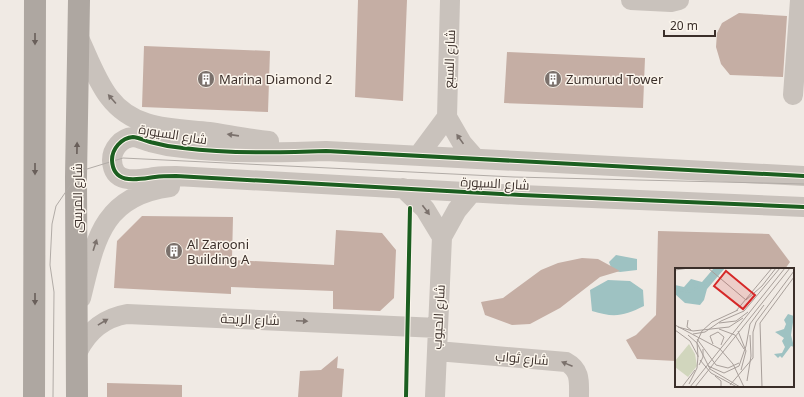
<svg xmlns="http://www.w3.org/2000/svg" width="804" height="397" font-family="'Noto Sans',Cairo,sans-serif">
  <rect width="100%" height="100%" fill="#f0eae4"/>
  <path fill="#9ec2c2" d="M 616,255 L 637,259 L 637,270 L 620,272 L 612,270 L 609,262 Z
    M 608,280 L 630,281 L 643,290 L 644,306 C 624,316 614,318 592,311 L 590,290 Z"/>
  <path fill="#c5aea4" d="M 358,0 L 407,0 L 403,101 L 355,97 Z
    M 739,13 L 787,16 L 783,77 L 730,75 L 721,64 L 716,47 L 717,33 L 722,23 Z
    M 144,46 L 270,51 L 268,112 L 142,107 Z
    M 507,52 L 645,58 L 643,108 L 504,103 Z
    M 142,216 L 233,217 L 232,260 L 334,265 L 336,230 L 382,233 L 396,250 L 394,298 L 380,311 L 333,309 L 333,291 L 231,287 L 231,294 L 114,288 L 117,241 Z
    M 658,231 L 769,234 L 790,262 L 785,269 L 676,269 L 676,361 L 637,359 L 626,340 L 636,335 L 656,315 Z
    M 582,258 L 598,259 L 620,271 L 600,277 L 560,308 L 530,324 L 512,325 L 485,315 L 481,302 L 503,298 L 541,270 L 558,263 Z
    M 338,356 L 337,368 L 344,369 L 342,397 L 298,397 L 300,371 L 321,370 Z
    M 107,383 L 182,385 L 182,397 L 107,397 Z"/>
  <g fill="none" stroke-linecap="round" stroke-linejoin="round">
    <path stroke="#c9c2bc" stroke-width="20" d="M 450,0 L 447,117 L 462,143 L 476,159
      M 631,0 L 671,2 L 679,0
      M 79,38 C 88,57 96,80 109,97 C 134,130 172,128 209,132 C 229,135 249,139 269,141
      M 793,95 L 800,0
      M 418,156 L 447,117
      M 804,176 L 326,151 C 279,153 230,154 183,148 C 172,147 161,145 150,142 C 145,141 138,137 133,137 C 121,138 112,149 112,160 C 113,186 139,179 155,177 C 162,176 169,176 176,176 L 521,195 L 804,207
      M 403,188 L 425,209 L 442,237
      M 81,298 C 95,242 101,196 170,187
      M 78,351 C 89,330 104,318 127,314 L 438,328
      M 437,351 L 566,362 C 581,370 579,382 579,397
      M 435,397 L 442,237 L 457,210 L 472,192"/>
    <path stroke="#aea7a1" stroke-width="22" d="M 34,397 L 35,0
      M 77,397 L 76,177 L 79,0"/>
    <path stroke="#b1aba6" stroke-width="1" d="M 53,397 L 54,292 L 50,265 L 52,224 L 56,206 L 76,177 L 87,169 L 123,158 L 514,177 L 804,184"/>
    <g stroke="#fbf5ec" stroke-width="6">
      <path id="cycleway" d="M 804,176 L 326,151 C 279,153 230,154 183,148 C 172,147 161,145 150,142 C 145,141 138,137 133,137 C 121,138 112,149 112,160 C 113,186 139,179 155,177 C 162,176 169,176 176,176 L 521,195 L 804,207
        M 406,397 L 410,208"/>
    </g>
    <use href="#cycleway" stroke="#1b5e20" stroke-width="4"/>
  </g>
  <defs><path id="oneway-solid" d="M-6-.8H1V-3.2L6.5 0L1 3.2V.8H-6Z"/></defs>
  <g fill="#695f5a">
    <use href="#oneway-solid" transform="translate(35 39) rotate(90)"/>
    <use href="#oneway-solid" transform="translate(77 148) rotate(-89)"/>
    <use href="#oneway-solid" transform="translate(35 169) rotate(90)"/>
    <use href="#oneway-solid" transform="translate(35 299) rotate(90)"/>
  </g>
  <g fill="#7b716c">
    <use href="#oneway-solid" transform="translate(112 99) rotate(-131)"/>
    <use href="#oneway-solid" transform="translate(233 135) rotate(-172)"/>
    <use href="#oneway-solid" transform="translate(460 139) rotate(-125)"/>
    <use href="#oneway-solid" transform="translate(426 210) rotate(53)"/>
    <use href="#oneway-solid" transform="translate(95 245) rotate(-72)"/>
    <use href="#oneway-solid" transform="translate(302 321) rotate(3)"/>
    <use href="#oneway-solid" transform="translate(103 322) rotate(-31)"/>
    <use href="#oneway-solid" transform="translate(567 364) rotate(-158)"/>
  </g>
  <defs>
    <g id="building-disc" transform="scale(0.9)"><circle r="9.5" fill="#7a706b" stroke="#fbf5ec"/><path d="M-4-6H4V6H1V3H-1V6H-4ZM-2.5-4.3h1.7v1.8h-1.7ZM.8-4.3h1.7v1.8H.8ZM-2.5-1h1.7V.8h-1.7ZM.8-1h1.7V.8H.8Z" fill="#fff"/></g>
  </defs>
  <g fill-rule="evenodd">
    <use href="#building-disc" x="206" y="79"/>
    <use href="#building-disc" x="553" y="79"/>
    <use href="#building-disc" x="174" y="251"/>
  </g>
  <g text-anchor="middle" stroke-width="3" stroke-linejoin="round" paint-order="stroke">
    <g font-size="13" fill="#3b2f2a" stroke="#fbf5ec">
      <text transform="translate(449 59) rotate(-88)" y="5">شارع السبع</text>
      <text transform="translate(173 134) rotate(9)" y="5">شارع السيورة</text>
      <text transform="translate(495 183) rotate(3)" y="5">شارع السيورة</text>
      <text transform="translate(77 198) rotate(-90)" y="5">شارع المرسى</text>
      <text transform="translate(438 317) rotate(-87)" y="5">شارع الحبوب</text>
      <text transform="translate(250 319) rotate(2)" y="5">شارع الريحة</text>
      <text transform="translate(522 358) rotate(5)" y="5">شارع ثواب</text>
    </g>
    <g font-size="13" fill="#3b2f2a" stroke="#fbf5ec" text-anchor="start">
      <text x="219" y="84">Marina Diamond 2</text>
      <text x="566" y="84">Zumurud Tower</text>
      <text x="187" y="249">Al Zarooni<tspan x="187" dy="15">Building A</tspan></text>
    </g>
  </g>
  <g transform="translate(675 268)">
    <rect width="119" height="119" fill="#f0eae4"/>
    <path d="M 14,76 L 20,86 L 22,98 L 13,109 L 0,99 L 0,93 Z" fill="#d1d6bd"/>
    <path d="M 39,0 L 50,0 L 32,21 L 29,32 L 25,37 L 10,35 L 0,26 L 0,17 L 9,19 L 16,11 L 27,14 ZM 113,46 L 119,48 L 116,67 L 119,79 L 116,78 L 107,90 L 105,88 L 103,90 L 99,86 L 107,85 L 110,79 L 107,73 L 109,70 L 100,64 L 109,61 L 111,56 L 109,52 Z" fill="#9ec2c2"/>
    <path fill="none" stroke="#9ec2c2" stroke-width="2" d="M 0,21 L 14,24 L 35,13 L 45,0"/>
    <path fill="none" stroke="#a89f9a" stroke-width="1" d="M 33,0 L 71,32 L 87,18 L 101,0M 0,2 L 14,0M 61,43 L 97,0M 13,52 L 12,59 L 16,62M 44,55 L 61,53 L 73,44M 0,57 L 45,81 L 58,96 L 69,119M 3,59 L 18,63 L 54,59 L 68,50M 44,61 L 60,67 L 69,81M 0,62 L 15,73 L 23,88 L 22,100 L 14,116M 63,63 L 71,83 L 66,102M 18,66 L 30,64 L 46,53 L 69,43 L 105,0M 13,67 L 22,75 L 35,101 L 65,119M 22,71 L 41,97 L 53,100 L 64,95M 38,76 L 35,68 L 43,64 L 49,69 L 46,77M 23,89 L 22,74 L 27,63 L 37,54 L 63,42M 25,92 L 36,105 L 62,119M 24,97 L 28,89 L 28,81M 33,98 L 49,105 L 64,98 L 71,78 L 75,56 L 89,37M 40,108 L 46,113 L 46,119M 72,113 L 76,88 L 75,67M 55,117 L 78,90 L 78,64 L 81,54 L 119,3M 7,119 L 20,102M 15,119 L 110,0M 20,119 L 115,0M 87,119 L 85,55 L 119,9"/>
    <path fill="#d62828" fill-opacity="0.15" stroke="#d62828" stroke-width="2" d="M 51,3 L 80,27 L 68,41 L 39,18 Z"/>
    <rect width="119" height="119" fill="none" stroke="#3b2f2a" stroke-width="2"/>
  </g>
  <path d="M664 30v6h51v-6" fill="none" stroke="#3b2f2a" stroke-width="2"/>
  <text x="670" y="30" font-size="12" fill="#3b2f2a" stroke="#fbf5ec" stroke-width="3" paint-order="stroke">20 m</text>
</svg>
